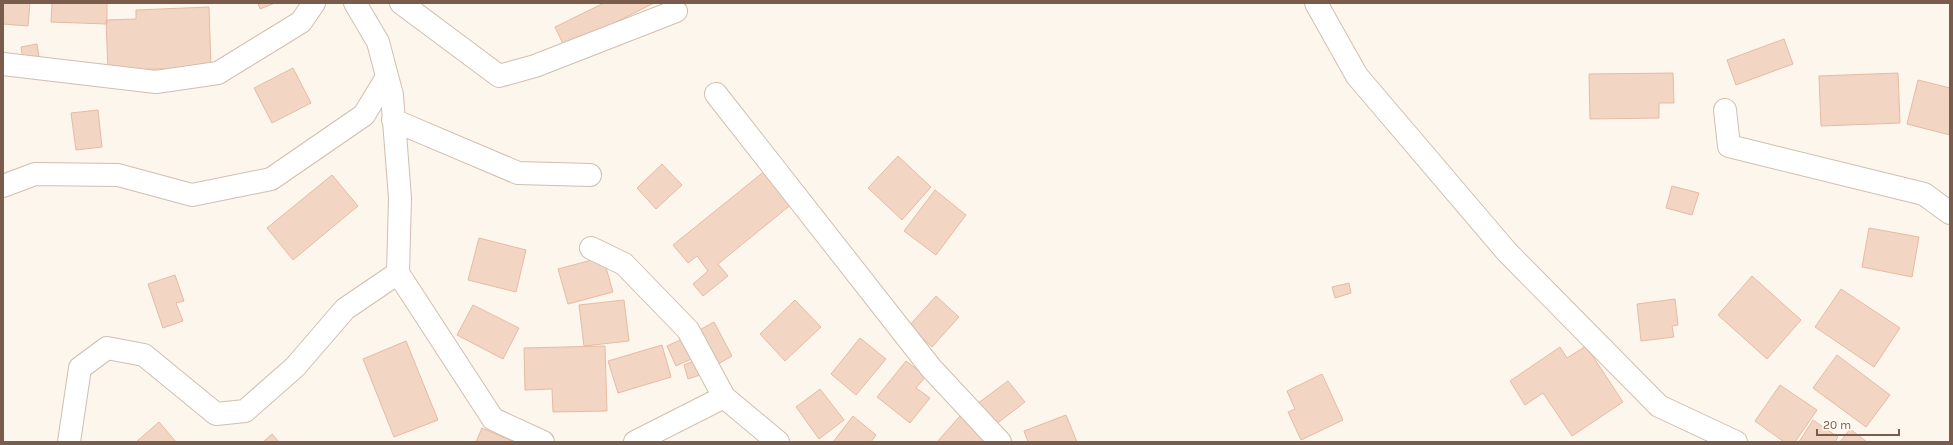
<svg xmlns="http://www.w3.org/2000/svg" width="1953" height="445" font-family="Karla,sans-serif">
  <rect width="100%" height="100%" fill="#fdf6ec"/>
  <path fill="#f3d5c3" stroke="#e6bba3" d="M 3,3 L 30,3 L 28,26 L 3,24 Z
    M 52,3 L 107,3 L 107,24 L 51,22 Z
    M 258,3 L 275,3 L 260,9 Z
    M 604,3 L 654,3 L 565,48 L 555,27 Z
    M 209,7 L 211,68 L 108,70 L 106,20 L 136,19 L 136,10 Z
    M 1784,39 L 1793,64 L 1736,85 L 1727,60 Z
    M 37,44 L 40,63 L 24,66 L 21,47 Z
    M 293,68 L 311,103 L 272,123 L 254,88 Z
    M 1673,73 L 1674,103 L 1659,103 L 1659,118 L 1590,119 L 1589,74 Z
    M 1898,73 L 1900,123 L 1821,126 L 1819,76 Z
    M 1918,80 L 1950,88 L 1950,135 L 1907,124 Z
    M 98,110 L 102,147 L 76,150 L 71,113 Z
    M 898,156 L 931,187 L 902,220 L 868,188 Z
    M 662,164 L 682,185 L 656,209 L 637,188 Z
    M 766,170 L 793,203 L 718,264 L 728,276 L 703,296 L 693,284 L 708,271 L 697,256 L 688,263 L 673,245 Z
    M 332,175 L 358,206 L 293,260 L 267,228 Z
    M 1672,186 L 1699,193 L 1692,215 L 1666,208 Z
    M 935,190 L 966,215 L 936,255 L 904,231 Z
    M 1869,228 L 1919,237 L 1912,277 L 1862,267 Z
    M 479,238 L 526,250 L 516,292 L 468,280 Z
    M 603,257 L 613,292 L 568,304 L 558,269 Z
    M 175,275 L 184,301 L 176,303 L 183,321 L 163,328 L 148,284 Z
    M 1752,276 L 1801,320 L 1767,359 L 1718,315 Z
    M 1349,283 L 1351,293 L 1335,298 L 1332,287 Z
    M 1841,289 L 1900,328 L 1874,367 L 1815,327 Z
    M 936,296 L 959,317 L 932,347 L 909,326 Z
    M 1675,299 L 1678,325 L 1672,326 L 1674,337 L 1641,341 L 1637,304 Z
    M 624,300 L 629,341 L 584,346 L 579,305 Z
    M 795,300 L 821,327 L 785,361 L 760,334 Z
    M 473,305 L 519,328 L 503,359 L 457,335 Z
    M 714,322 L 732,356 L 713,367 L 694,333 Z
    M 691,335 L 700,355 L 676,366 L 667,346 Z
    M 860,338 L 886,359 L 856,395 L 831,374 Z
    M 406,341 L 438,420 L 394,437 L 363,359 Z
    M 662,345 L 671,377 L 618,393 L 608,361 Z
    M 605,346 L 607,411 L 553,412 L 552,389 L 525,390 L 524,348 Z
    M 1586,346 L 1623,402 L 1572,436 L 1543,393 L 1525,405 L 1510,381 L 1560,347 L 1567,358 Z
    M 1837,355 L 1890,395 L 1866,427 L 1813,388 Z
    M 696,360 L 700,375 L 688,379 L 684,365 Z
    M 906,361 L 926,376 L 916,388 L 930,398 L 910,423 L 877,397 Z
    M 1322,374 L 1343,420 L 1301,440 L 1288,412 L 1295,409 L 1287,391 Z
    M 1008,381 L 1025,402 L 991,428 L 974,406 Z
    M 1780,385 L 1817,410 L 1795,442 L 1784,442 L 1755,421 Z
    M 820,389 L 844,420 L 819,439 L 796,407 Z
    M 1066,415 L 1077,442 L 1028,442 L 1024,431 Z
    M 853,416 L 876,435 L 871,442 L 833,442 Z
    M 960,416 L 989,442 L 937,442 Z
    M 1813,420 L 1838,437 L 1835,442 L 1799,442 Z
    M 159,422 L 176,442 L 136,442 Z
    M 482,428 L 514,442 L 476,442 Z
    M 1850,429 L 1867,442 L 1840,442 Z
    M 272,434 L 279,442 L 263,442 Z"/>
  <g fill="none" stroke-linecap="round" stroke-linejoin="round">
    <g stroke="#d1beb0" stroke-width="24">
      <path id="street" d="M 355,3 L 378,42 L 392,95 L 400,198 L 398,273 L 493,419 L 543,442
        M 401,3 L 499,76 L 535,66 L 676,11
        M 1316,3 L 1357,76 L 1507,252 L 1659,406 L 1736,442
        M 3,64 L 156,82 L 218,73 L 301,22 L 314,3
        M 716,94 L 931,368 L 1000,442
        M 1725,110 L 1729,146 L 1924,194 L 1950,213
        M 393,120 L 518,173 L 590,175
        M 3,186 L 35,174 L 118,175 L 192,195 L 271,179 L 364,115 L 387,77
        M 591,248 L 624,264 L 688,330 L 724,397 L 778,442
        M 69,442 L 80,368 L 107,348 L 144,355 L 216,414 L 245,411 L 295,367 L 345,309 L 398,273
        M 635,442 L 724,397"/>
    </g>
    <use href="#street" stroke="#fff" stroke-width="22"/>
  </g>
  <rect width="1953" height="445" fill="none" stroke="#7a5c4d" stroke-width="8"/>
  <path d="M1817 429v6h82v-6" fill="none" stroke="#7a5c4d" stroke-width="2"/>
  <text x="1823" y="429" font-size="12" fill="#7a5c4d" stroke="#fffaf3" stroke-width="3" paint-order="stroke">20 m</text>
</svg>
